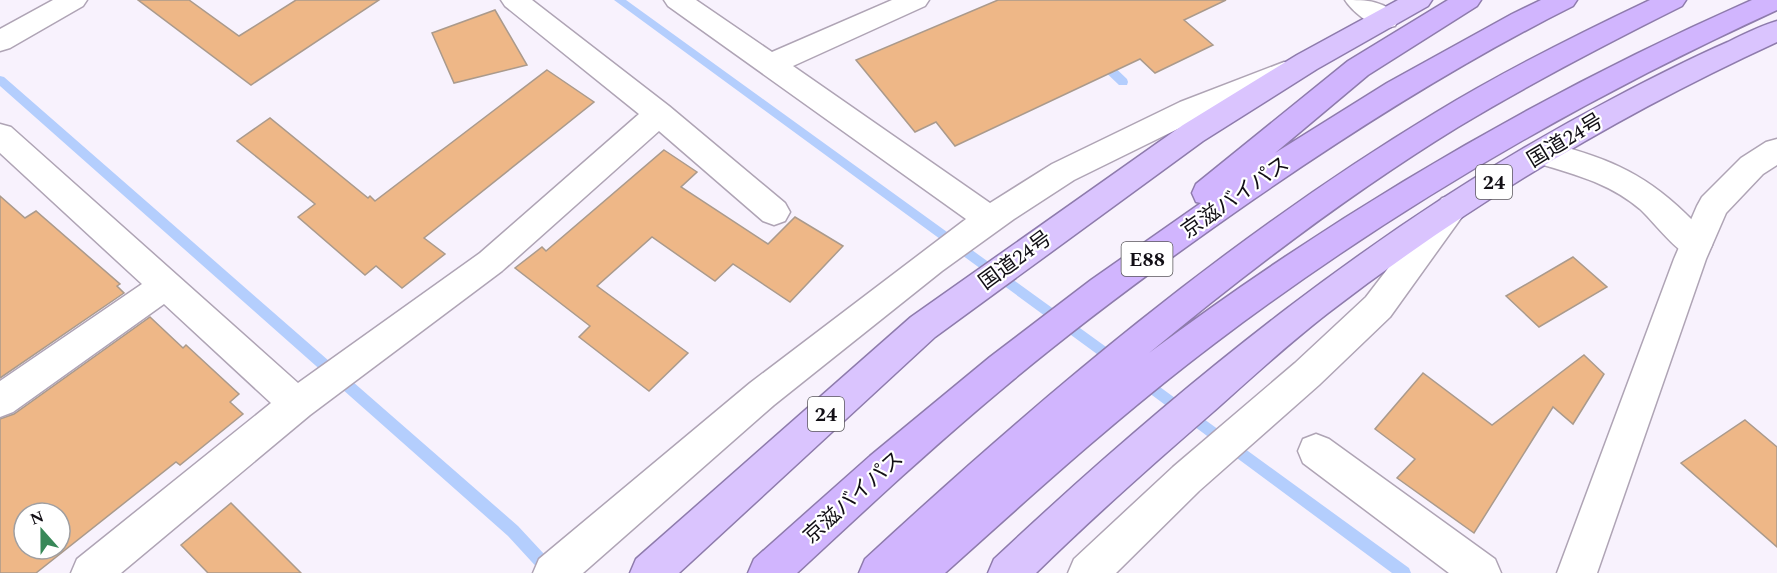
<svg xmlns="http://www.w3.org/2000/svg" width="1777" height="573" font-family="Spectral,'Noto Sans JP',serif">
  <rect width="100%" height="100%" fill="#f8f2fd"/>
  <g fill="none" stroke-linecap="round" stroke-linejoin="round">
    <path fill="#b4cefd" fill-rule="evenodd" d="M 614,0 L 626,0 L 1120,357 L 1122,361 L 1120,365 L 1116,367 L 1112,365 Z
      M 1102,58 L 1106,59 L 1127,79 L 1128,82 L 1127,85 L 1119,85 L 1098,65 L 1097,62 Z
      M 0,76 L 4,77 L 518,526 L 557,568 L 559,573 L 542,573 L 508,536 L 0,86 Z
      M 1142,374 L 1409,568 L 1411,573 L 1392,573 L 1137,384 L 1136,380 L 1137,376 Z"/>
  </g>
  <path fill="#eeb787" stroke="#aa9a8c" stroke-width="1.5" fill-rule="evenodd" d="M 138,0 L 189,0 L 239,36 L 296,0 L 379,0 L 251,85 Z
    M 998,0 L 1226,0 L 1184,20 L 1213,45 L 1155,73 L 1140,59 L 955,146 L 936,122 L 915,132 L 856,60 Z
    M 495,10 L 527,65 L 454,83 L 432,33 Z
    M 547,70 L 594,102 L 424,238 L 445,254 L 402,288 L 376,266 L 365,275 L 298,217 L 315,204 L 237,141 L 270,118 L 368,198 L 370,196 L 375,201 Z
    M 664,150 L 697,172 L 681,187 L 768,244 L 795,217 L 843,246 L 790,302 L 733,264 L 715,281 L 652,237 L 597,286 L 688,353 L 649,391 L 579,337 L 590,326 L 515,268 L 542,247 L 546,251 Z
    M 0,196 L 25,218 L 36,211 L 120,284 L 117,286 L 124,293 L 0,378 Z
    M 1573,257 L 1607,287 L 1539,327 L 1506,296 Z
    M 150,317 L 183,348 L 186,345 L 239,394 L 230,402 L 243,414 L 180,465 L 176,462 L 36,573 L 0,573 L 0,419 L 14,414 ZM 24,513 L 60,513 L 60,549 L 24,549 Z
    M 1584,355 L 1604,374 L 1573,424 L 1553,407 L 1474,533 L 1397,478 L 1415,459 L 1375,429 L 1423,373 L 1492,425 Z
    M 1745,420 L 1777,447 L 1777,547 L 1681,463 Z
    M 231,503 L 301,573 L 208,573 L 181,545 Z"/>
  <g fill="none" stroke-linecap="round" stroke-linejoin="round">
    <g stroke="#afa4b5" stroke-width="3">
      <path id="minor" d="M 53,0 L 87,0 L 83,6 L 10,48 L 0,51 L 0,29 Z
        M 501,0 L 532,0 L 669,106 L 785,203 L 790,212 L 785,221 L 774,225 L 763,221 L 659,131 L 502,271 L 310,415 L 121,573 L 71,573 L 77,559 L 271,403 L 164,304 L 13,412 L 0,417 L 0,381 L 142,284 L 0,153 L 0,124 L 11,127 L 298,383 L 480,253 L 639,114 L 505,6 Z
        M 664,0 L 696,0 L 772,52 L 892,0 L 929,0 L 925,6 L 793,66 L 990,203 L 1052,164 L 1180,102 L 1284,62 L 1294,65 L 1298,72 L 1294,79 L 1200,118 L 1074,180 L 1014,219 L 942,271 L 774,405 L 583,573 L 533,573 L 539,559 L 750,383 L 966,219 L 668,6 Z
        M 1345,0 C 1366,0 1386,0 1399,19 L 1395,26 C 1391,27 1388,28 1385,28 C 1372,28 1351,10 1345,0 Z
        M 1542,141 C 1601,156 1641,170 1685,213 C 1695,223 1706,232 1712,245 L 1707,254 C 1703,256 1698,258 1694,258 C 1679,255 1653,221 1640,209 C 1607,181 1571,174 1531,161 L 1527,153 L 1531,145 Z
        M 1453,195 L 1464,198 L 1469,207 L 1390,317 L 1319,385 L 1199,491 L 1116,573 L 1068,573 L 1074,559 L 1173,467 L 1295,363 L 1366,297 L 1442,198 Z
        M 1316,434 L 1329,439 L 1495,559 L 1501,573 L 1449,573 L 1303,463 L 1298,451 L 1303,439 Z"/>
    </g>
    <g stroke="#afa4b5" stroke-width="3">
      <path id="tertiary" d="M 1777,139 L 1777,165 L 1763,174 L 1726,213 L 1706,259 L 1597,573 L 1557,573 L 1674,259 L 1697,206 L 1702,197 L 1741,158 L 1766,142 Z"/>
    </g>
    <g stroke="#8e7bac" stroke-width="3">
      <path id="trunk" d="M 1398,0 L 1432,0 L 1428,6 L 1317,69 L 1203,141 L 935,337 L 679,573 L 630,573 L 636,559 L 911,317 L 1183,125 L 1297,55 Z
        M 1777,21 L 1777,42 C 1618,115 1467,206 1328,313 C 1288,344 1251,378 1213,412 C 1153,464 1093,517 1036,573 L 988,573 L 994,559 C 1182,383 1383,219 1612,99 C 1650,79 1689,59 1728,42 C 1744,34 1760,26 1777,21 Z"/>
    </g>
    <g stroke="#8e7bac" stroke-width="3">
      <path id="motorway" d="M 1448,0 L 1481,0 L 1477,6 L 1368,75 L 1275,153 L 1387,83 L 1512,14 L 1541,0 L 1577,0 L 1573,6 C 1461,62 1357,128 1254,199 C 1172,256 1091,315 1014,379 C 939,441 868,507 797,573 L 748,573 L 754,559 L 870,456 L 990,357 L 1091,280 L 1201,203 L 1196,202 L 1192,193 L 1196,184 L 1348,61 Z
        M 1650,0 L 1686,0 L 1682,6 C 1606,44 1531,83 1458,127 C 1349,194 1247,272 1149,353 C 1335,214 1539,94 1752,0 L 1777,0 L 1777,10 C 1580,100 1388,212 1215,343 C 1121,414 1033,494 945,573 L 859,573 L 865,559 C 1043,395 1227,239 1435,113 C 1504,71 1576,35 1650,0 Z"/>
    </g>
    <use href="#minor" fill="#fff" fill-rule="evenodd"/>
    <use href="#tertiary" fill="#fff" fill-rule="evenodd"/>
    <use href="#trunk" fill="#dac4fe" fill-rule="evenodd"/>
    <use href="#motorway" fill="#d1b5fe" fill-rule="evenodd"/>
  </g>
  <g text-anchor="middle" stroke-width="4.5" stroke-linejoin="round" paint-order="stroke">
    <g fill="#fff" stroke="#59575b" stroke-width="1.5">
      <rect x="1476" y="165" width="36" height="34" rx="4.5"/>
      <rect x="1121.5" y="242" width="51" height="34" rx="4.5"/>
      <rect x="808" y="397" width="36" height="34" rx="4.5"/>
    </g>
    <g font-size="20" font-weight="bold" fill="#120f15">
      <text x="1494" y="189">24</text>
      <text x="1147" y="266">E88</text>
      <text x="826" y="421">24</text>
    </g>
    <g font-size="21" fill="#120f15" stroke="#fff">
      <text transform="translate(1565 140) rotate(-31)" y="7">国道24号</text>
      <text transform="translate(1235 197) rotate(-35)" y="7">京滋バイパス</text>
      <text transform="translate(1015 260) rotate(-36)" y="7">国道24号</text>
      <text transform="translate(853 497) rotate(-42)" y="7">京滋バイパス</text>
    </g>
  </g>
  <g transform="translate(42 531) rotate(339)"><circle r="28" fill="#ffffff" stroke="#a09fa1" stroke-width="1.5"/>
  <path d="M0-4.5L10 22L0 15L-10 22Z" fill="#388858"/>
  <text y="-9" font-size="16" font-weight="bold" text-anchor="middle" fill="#120f15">N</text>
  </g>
</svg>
